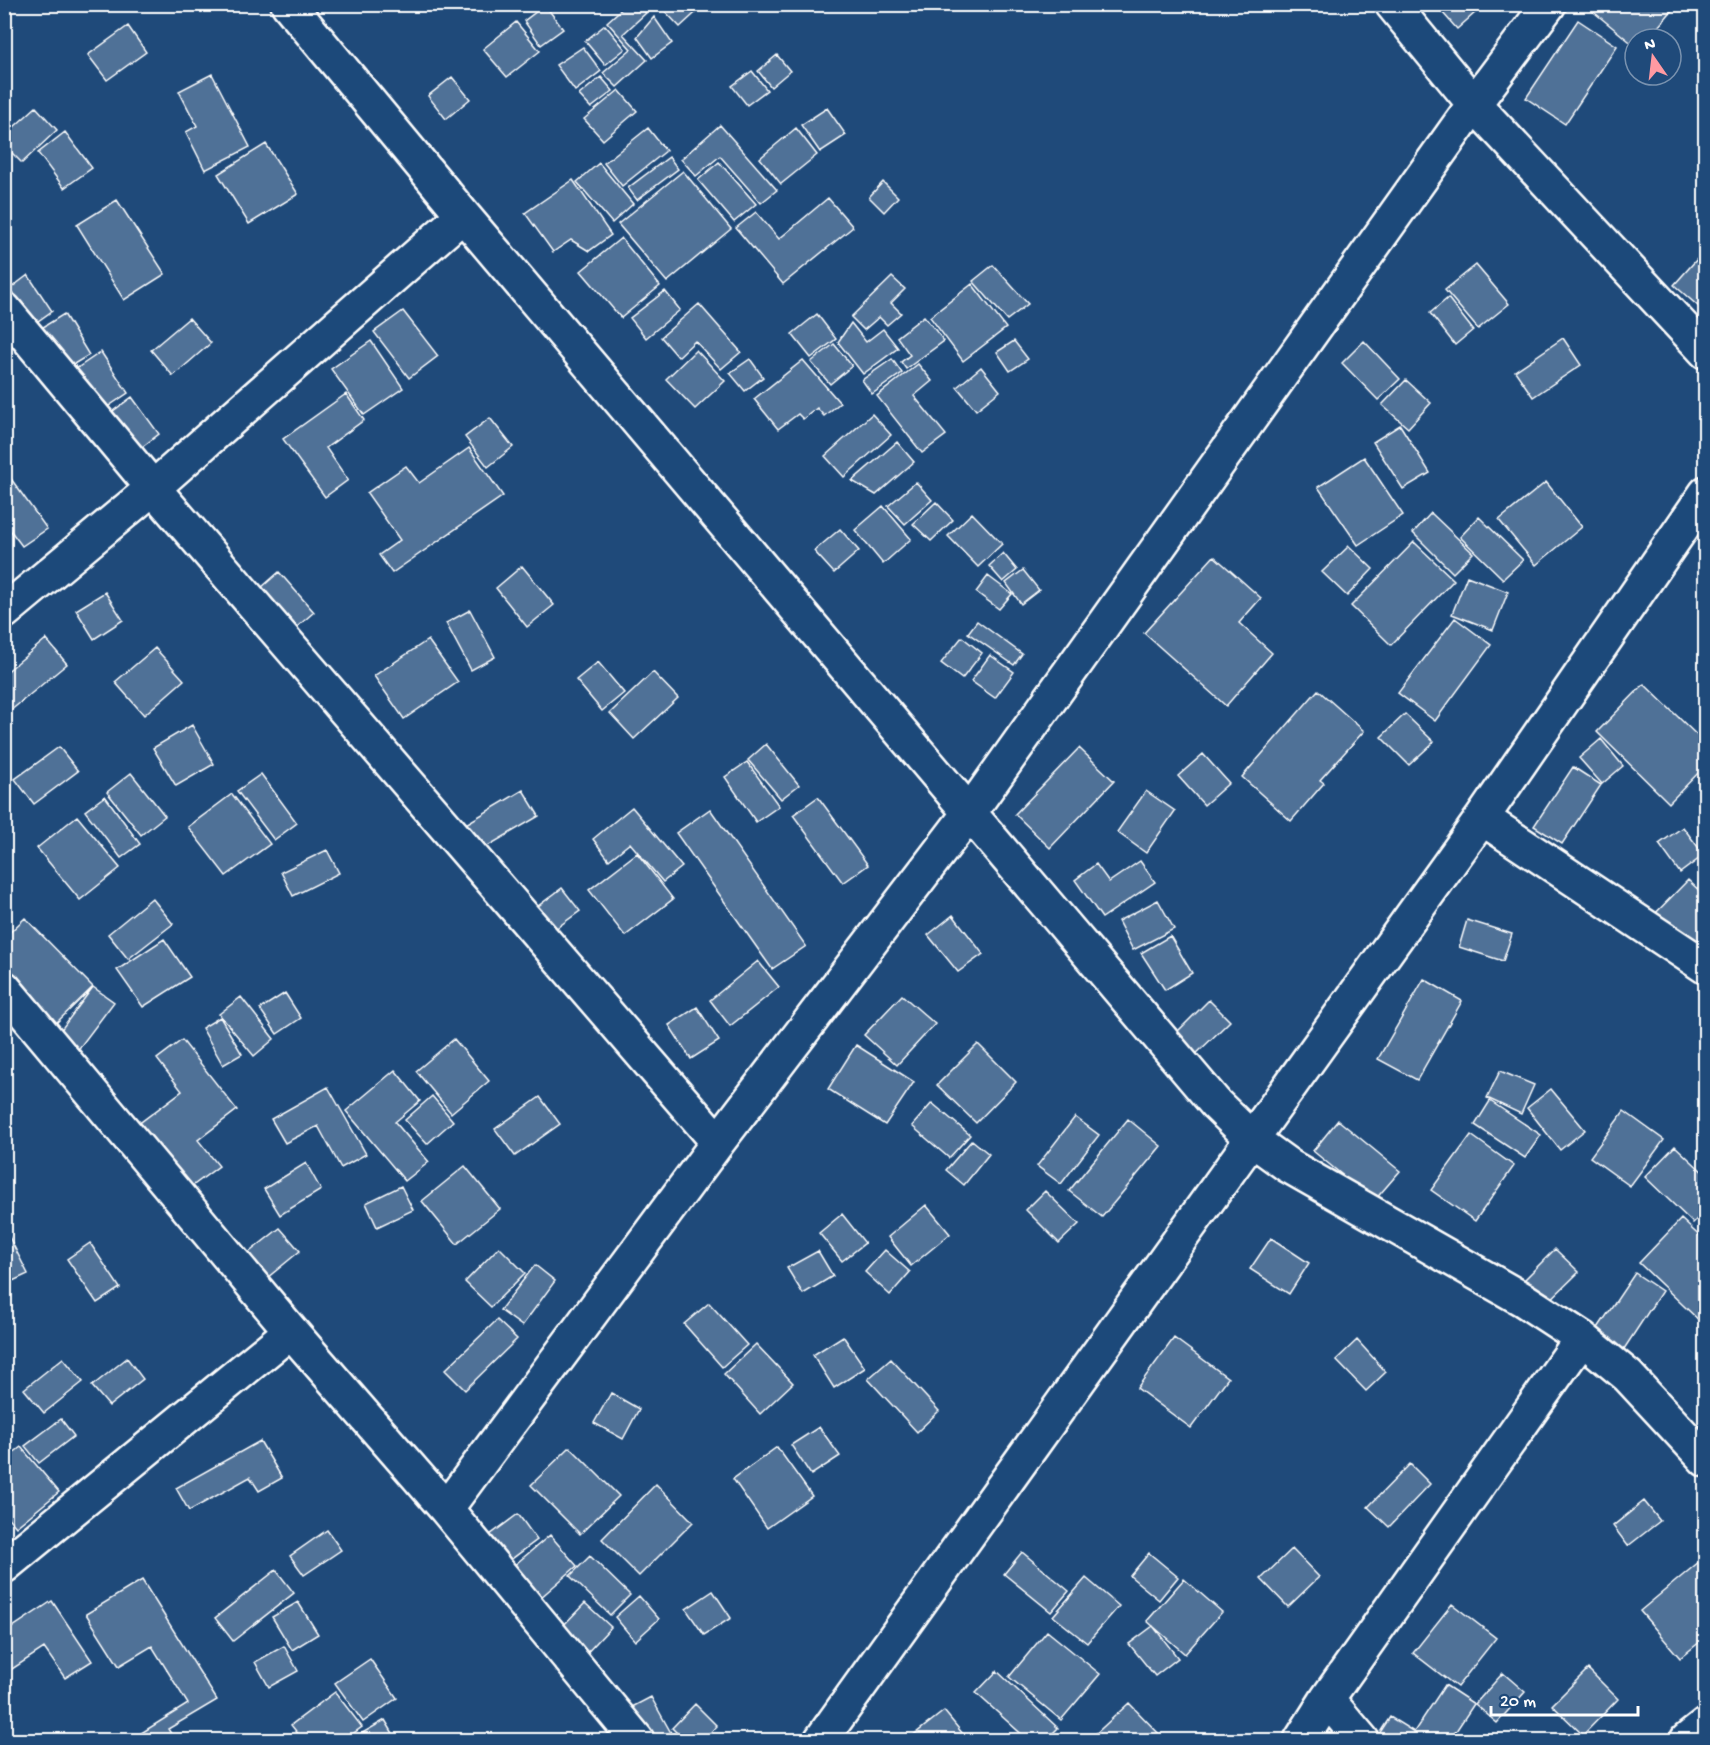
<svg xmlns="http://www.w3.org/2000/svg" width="1710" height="1745" font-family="'Gochi Hand',sans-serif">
  <rect width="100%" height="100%" fill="#1f4a7a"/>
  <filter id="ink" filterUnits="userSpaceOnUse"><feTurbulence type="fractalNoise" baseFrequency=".0167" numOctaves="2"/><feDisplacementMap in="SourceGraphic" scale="12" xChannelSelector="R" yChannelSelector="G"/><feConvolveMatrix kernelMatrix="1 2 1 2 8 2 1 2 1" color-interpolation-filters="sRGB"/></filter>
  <g filter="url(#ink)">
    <path fill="#507197" stroke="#fff" stroke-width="1.5" d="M 627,4 L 638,4 L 646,13 L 623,34 L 647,60 L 617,87 L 603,73 L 631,49 L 607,22 Z
      M 658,4 L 705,4 L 680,27 Z
      M 1435,4 L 1485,4 L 1457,29 Z
      M 1594,4 L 1670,4 L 1674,8 L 1648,39 L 1635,39 L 1635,46 L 1590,9 Z
      M 545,5 L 563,29 L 541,45 L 524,21 Z
      M 654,17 L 672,43 L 652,58 L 637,37 Z
      M 1578,20 L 1617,46 L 1565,124 L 1526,98 Z
      M 516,22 L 540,51 L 507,77 L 483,49 Z
      M 605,25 L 625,49 L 605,65 L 585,41 Z
      M 128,26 L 146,52 L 107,80 L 88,55 Z
      M 583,47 L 601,71 L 575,91 L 556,65 Z
      M 777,55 L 790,71 L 771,87 L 758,71 Z
      M 752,71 L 767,90 L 747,105 L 732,86 Z
      M 212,74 L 250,147 L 205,170 L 186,132 L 197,126 L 179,91 Z
      M 452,77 L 470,99 L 446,119 L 428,96 Z
      M 601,77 L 613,91 L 591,108 L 579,95 Z
      M 619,90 L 637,111 L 603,140 L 584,119 Z
      M 36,107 L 57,130 L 22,163 L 4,145 L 4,136 Z
      M 827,108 L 846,135 L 820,152 L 801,125 Z
      M 720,125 L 777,190 L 761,203 L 720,156 L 696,176 L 681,159 Z
      M 648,128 L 666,151 L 622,186 L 604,163 Z
      M 796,128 L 817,155 L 781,184 L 760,158 Z
      M 65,132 L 92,168 L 64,188 L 38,153 Z
      M 266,144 L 298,194 L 249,224 L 218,174 Z
      M 669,157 L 678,169 L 637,200 L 628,188 Z
      M 719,162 L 756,204 L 734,222 L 698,180 Z
      M 599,163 L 633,204 L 612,223 L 577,182 Z
      M 683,171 L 731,229 L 667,282 L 618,224 Z
      M 573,180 L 611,235 L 589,251 L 571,240 L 553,252 L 525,213 Z
      M 883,182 L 898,197 L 884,212 L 869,197 Z
      M 828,198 L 853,227 L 783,284 L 736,228 L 756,212 L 779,239 Z
      M 117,200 L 165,274 L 124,300 L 77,225 Z
      M 621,238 L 660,286 L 621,318 L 581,271 Z
      M 1706,249 L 1706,313 L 1674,285 Z
      M 993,265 L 1028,304 L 1007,320 L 973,281 Z
      M 1476,265 L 1509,304 L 1478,329 L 1445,290 Z
      M 28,275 L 52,311 L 31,326 L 7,291 Z
      M 892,277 L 905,289 L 891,303 L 901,313 L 887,325 L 879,317 L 864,330 L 851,317 Z
      M 972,284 L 1006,328 L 963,361 L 930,317 Z
      M 665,291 L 680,310 L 646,338 L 630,318 Z
      M 1448,298 L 1473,330 L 1455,345 L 1430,313 Z
      M 699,304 L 741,352 L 721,369 L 695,341 L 678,357 L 661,337 Z
      M 403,311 L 438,356 L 409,378 L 374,332 Z
      M 64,314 L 89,355 L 59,373 L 35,332 Z
      M 817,314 L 836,339 L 811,358 L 792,334 Z
      M 924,316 L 944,341 L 906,369 L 901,362 L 910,355 L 897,337 Z
      M 189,318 L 211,343 L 173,376 L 151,350 Z
      M 851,323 L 866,342 L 883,329 L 898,348 L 863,374 L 838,342 Z
      M 1563,338 L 1581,365 L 1533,397 L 1515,371 Z
      M 371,341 L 403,388 L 364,415 L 331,369 Z
      M 1014,341 L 1028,359 L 1010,371 L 997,352 Z
      M 1364,341 L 1400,379 L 1378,400 L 1342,363 Z
      M 834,344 L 852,366 L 830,384 L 811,362 Z
      M 696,350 L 725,381 L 695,409 L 666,379 Z
      M 101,352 L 128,393 L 100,412 L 73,371 Z
      M 750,359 L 763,377 L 745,391 L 730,373 Z
      M 892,359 L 902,373 L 872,394 L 862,380 Z
      M 803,360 L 840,403 L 824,416 L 817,408 L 803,419 L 798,414 L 778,429 L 754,399 Z
      M 918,364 L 932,381 L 914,396 L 946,435 L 922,453 L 877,396 Z
      M 981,367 L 1000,391 L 976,410 L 957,387 Z
      M 1406,380 L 1431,403 L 1408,428 L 1382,405 Z
      M 346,394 L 364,420 L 326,448 L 348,480 L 325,497 L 283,439 Z
      M 132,397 L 159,434 L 133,454 L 105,417 Z
      M 872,414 L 891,435 L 844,477 L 825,456 Z
      M 490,418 L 513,447 L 488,467 L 465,437 Z
      M 1400,425 L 1430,473 L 1403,489 L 1373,442 Z
      M 897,442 L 914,462 L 876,495 L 852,481 Z
      M 469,448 L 503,496 L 392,573 L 379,555 L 400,540 L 367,493 L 406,466 L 419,483 Z
      M 1364,457 L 1403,515 L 1358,545 L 1318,487 Z
      M 4,469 L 47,529 L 22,546 L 4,522 Z
      M 916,482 L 932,500 L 905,524 L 888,506 Z
      M 1546,482 L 1582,527 L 1536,565 L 1499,520 Z
      M 936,502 L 953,520 L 931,541 L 913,524 Z
      M 883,506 L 911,539 L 883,564 L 855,530 Z
      M 972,513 L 1002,544 L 978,567 L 948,536 Z
      M 1431,513 L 1473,553 L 1453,573 L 1413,533 Z
      M 1479,517 L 1523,560 L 1503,579 L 1460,537 Z
      M 840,529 L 859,551 L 834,573 L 814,551 Z
      M 1414,542 L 1454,580 L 1391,645 L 1351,606 Z
      M 1349,546 L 1373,569 L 1347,596 L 1322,572 Z
      M 1003,553 L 1017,570 L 1003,582 L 989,566 Z
      M 1214,556 L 1261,598 L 1239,623 L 1272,653 L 1226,706 L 1144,633 Z
      M 522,566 L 554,605 L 527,627 L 496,588 Z
      M 1023,570 L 1039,590 L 1021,604 L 1006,583 Z
      M 279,572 L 314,612 L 289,634 L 253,595 Z
      M 988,576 L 1012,594 L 999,609 L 976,592 Z
      M 1467,576 L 1508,592 L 1493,630 L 1452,614 Z
      M 105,592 L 123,620 L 94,639 L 76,610 Z
      M 470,610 L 495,657 L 471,670 L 446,623 Z
      M 1455,618 L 1491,645 L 1435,721 L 1398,693 Z
      M 977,621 L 1022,654 L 1014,665 L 968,633 Z
      M 962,637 L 982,653 L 962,679 L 941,663 Z
      M 46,639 L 67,664 L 4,716 L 4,674 Z
      M 428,640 L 458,682 L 404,719 L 374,676 Z
      M 155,648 L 184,680 L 144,715 L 115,682 Z
      M 990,655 L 1014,672 L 995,698 L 971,681 Z
      M 598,662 L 624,693 L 602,711 L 576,680 Z
      M 653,672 L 678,698 L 634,739 L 610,713 Z
      M 1644,684 L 1706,744 L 1706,765 L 1669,803 L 1597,732 Z
      M 1318,690 L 1364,731 L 1320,780 L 1324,783 L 1291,821 L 1242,777 Z
      M 1405,714 L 1434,742 L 1409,765 L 1381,737 Z
      M 192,725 L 214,764 L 176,786 L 153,748 Z
      M 1601,739 L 1623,766 L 1602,784 L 1579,758 Z
      M 766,744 L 799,785 L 781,799 L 748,760 Z
      M 59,747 L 78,771 L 34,804 L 15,779 Z
      M 1079,748 L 1114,781 L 1050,848 L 1015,814 Z
      M 1203,754 L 1229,783 L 1204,805 L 1178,776 Z
      M 747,762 L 779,806 L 756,822 L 725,777 Z
      M 1573,767 L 1601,785 L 1562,844 L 1534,826 Z
      M 131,773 L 165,816 L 141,835 L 107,792 Z
      M 261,774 L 297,823 L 274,840 L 237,791 Z
      M 523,790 L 539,816 L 474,854 L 459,828 Z
      M 1146,791 L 1175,811 L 1146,853 L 1117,832 Z
      M 232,794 L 270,844 L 226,876 L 188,827 Z
      M 105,796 L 140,844 L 121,858 L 85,811 Z
      M 818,797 L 868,865 L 843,883 L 793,815 Z
      M 632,807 L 682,867 L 663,882 L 630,843 L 609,860 L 593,839 Z
      M 710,809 L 806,946 L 772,969 L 676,833 Z
      M 77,816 L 120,868 L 80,900 L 37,848 Z
      M 1683,827 L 1704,855 L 1680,873 L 1659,844 Z
      M 327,850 L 339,873 L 293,896 L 281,872 Z
      M 637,853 L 673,899 L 625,936 L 589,890 Z
      M 1140,861 L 1155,882 L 1102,918 L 1075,880 L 1096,864 L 1109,882 Z
      M 1688,880 L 1706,897 L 1706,984 L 1644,925 Z
      M 562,888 L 580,911 L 551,932 L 533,910 Z
      M 152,898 L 173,924 L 128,959 L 108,934 Z
      M 1158,900 L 1174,929 L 1133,950 L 1118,921 Z
      M 953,915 L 983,954 L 958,972 L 928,935 Z
      M 25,918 L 93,987 L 52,1027 L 4,978 L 4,938 Z
      M 1467,920 L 1512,934 L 1503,961 L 1459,947 Z
      M 1170,936 L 1192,973 L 1165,990 L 1141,953 Z
      M 164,939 L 190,977 L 143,1007 L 117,970 Z
      M 758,961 L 779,987 L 730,1026 L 710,1000 Z
      M 1424,979 L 1462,1001 L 1417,1080 L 1378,1059 Z
      M 93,987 L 114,1002 L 77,1051 L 57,1035 Z
      M 285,993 L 301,1018 L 277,1034 L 260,1009 Z
      M 902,995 L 935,1024 L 897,1065 L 864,1035 Z
      M 241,997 L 274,1039 L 254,1056 L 219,1014 Z
      M 1209,1000 L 1230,1021 L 1193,1057 L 1173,1036 Z
      M 697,1007 L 719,1041 L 691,1059 L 669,1025 Z
      M 220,1017 L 242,1054 L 223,1065 L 202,1028 Z
      M 454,1039 L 489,1081 L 451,1113 L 416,1071 Z
      M 182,1040 L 237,1110 L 198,1140 L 219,1166 L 187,1190 L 137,1125 L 182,1091 L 157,1059 Z
      M 978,1044 L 1016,1082 L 976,1123 L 937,1085 Z
      M 856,1045 L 914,1082 L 885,1125 L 828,1089 Z
      M 395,1070 L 420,1101 L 395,1122 L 429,1162 L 405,1181 L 346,1111 Z
      M 1500,1071 L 1534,1085 L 1521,1114 L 1487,1098 Z
      M 328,1087 L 366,1154 L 341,1168 L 318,1126 L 285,1143 L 271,1119 Z
      M 1551,1089 L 1585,1130 L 1560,1150 L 1527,1108 Z
      M 432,1096 L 453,1121 L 427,1144 L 405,1120 Z
      M 540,1097 L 560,1124 L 515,1156 L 495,1129 Z
      M 1490,1101 L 1541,1135 L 1525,1158 L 1475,1125 Z
      M 932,1103 L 970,1135 L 949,1158 L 912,1126 Z
      M 1624,1111 L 1664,1140 L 1630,1186 L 1590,1157 Z
      M 1075,1117 L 1099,1135 L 1061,1184 L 1037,1166 Z
      M 1128,1119 L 1161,1146 L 1102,1217 L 1069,1191 Z
      M 1338,1120 L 1400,1171 L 1374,1201 L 1313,1151 Z
      M 1471,1135 L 1514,1166 L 1475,1221 L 1431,1190 Z
      M 972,1140 L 989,1154 L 964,1185 L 946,1170 Z
      M 1675,1146 L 1706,1175 L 1706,1210 L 1693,1223 L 1645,1177 Z
      M 306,1163 L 321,1190 L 280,1215 L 264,1189 Z
      M 465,1166 L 500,1209 L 457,1244 L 422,1201 Z
      M 401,1186 L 413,1210 L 377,1227 L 366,1203 Z
      M 1045,1191 L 1079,1224 L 1059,1243 L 1026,1210 Z
      M 926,1205 L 950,1234 L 911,1266 L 888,1237 Z
      M 842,1214 L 865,1243 L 842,1261 L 819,1233 Z
      M 1681,1219 L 1706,1242 L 1706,1327 L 1639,1263 Z
      M 4,1227 L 28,1274 L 4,1285 Z
      M 280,1228 L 300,1251 L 267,1278 L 247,1254 Z
      M 1271,1238 L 1309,1263 L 1289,1294 L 1250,1269 Z
      M 90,1243 L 120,1288 L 97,1303 L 67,1259 Z
      M 499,1247 L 525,1273 L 491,1307 L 465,1282 Z
      M 1555,1249 L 1579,1272 L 1541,1309 L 1518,1286 Z
      M 885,1250 L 910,1272 L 890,1295 L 865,1272 Z
      M 818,1251 L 833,1276 L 803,1294 L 787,1268 Z
      M 535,1265 L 555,1281 L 522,1326 L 500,1310 Z
      M 1635,1273 L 1662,1291 L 1624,1349 L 1596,1331 Z
      M 709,1303 L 747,1345 L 722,1367 L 684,1324 Z
      M 497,1320 L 517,1339 L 465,1390 L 445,1370 Z
      M 843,1336 L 865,1368 L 834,1388 L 813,1355 Z
      M 1174,1338 L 1228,1378 L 1191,1428 L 1137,1388 Z
      M 1357,1340 L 1386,1372 L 1366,1391 L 1336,1360 Z
      M 756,1344 L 793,1383 L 760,1414 L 724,1374 Z
      M 63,1358 L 83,1382 L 44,1413 L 24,1389 Z
      M 127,1358 L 143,1379 L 109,1406 L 92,1386 Z
      M 891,1359 L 939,1411 L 917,1432 L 868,1379 Z
      M 611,1393 L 639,1409 L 623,1439 L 594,1423 Z
      M 61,1419 L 74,1436 L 39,1463 L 25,1446 Z
      M 819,1427 L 840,1456 L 811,1475 L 791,1445 Z
      M 260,1441 L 282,1478 L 259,1491 L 250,1477 L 189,1511 L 176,1488 Z
      M 21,1447 L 59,1492 L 16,1527 L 4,1513 L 4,1460 Z
      M 570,1447 L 619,1496 L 580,1534 L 531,1485 Z
      M 777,1447 L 812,1496 L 767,1528 L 733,1479 Z
      M 1410,1464 L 1430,1484 L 1389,1527 L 1368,1507 Z
      M 656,1484 L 693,1522 L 639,1576 L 602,1539 Z
      M 1644,1501 L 1660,1521 L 1628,1546 L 1613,1526 Z
      M 518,1514 L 537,1540 L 497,1570 L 478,1544 Z
      M 327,1530 L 341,1550 L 304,1575 L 290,1556 Z
      M 550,1535 L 577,1566 L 532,1605 L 505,1573 Z
      M 1292,1549 L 1319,1577 L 1288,1607 L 1261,1579 Z
      M 1022,1552 L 1069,1591 L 1051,1612 L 1004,1574 Z
      M 1149,1553 L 1178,1577 L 1159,1600 L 1130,1576 Z
      M 590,1556 L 630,1595 L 610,1615 L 570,1576 Z
      M 1706,1556 L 1706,1637 L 1680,1658 L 1640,1611 Z
      M 276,1570 L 294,1593 L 233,1641 L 215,1618 Z
      M 1086,1578 L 1119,1606 L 1087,1643 L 1053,1616 Z
      M 1184,1579 L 1222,1612 L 1185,1654 L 1147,1621 Z
      M 142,1580 L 217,1700 L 168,1729 L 175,1740 L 130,1740 L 188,1704 L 152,1646 L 119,1666 L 86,1614 Z
      M 713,1591 L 731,1618 L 704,1635 L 686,1609 Z
      M 639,1596 L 659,1619 L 635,1641 L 615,1617 Z
      M 52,1601 L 92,1661 L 65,1678 L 44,1648 L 6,1673 L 4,1633 Z
      M 298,1602 L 318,1634 L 292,1650 L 272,1617 Z
      M 585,1603 L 611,1627 L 583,1657 L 557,1632 Z
      M 1452,1604 L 1496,1638 L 1457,1687 L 1413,1653 Z
      M 1153,1626 L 1178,1658 L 1155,1676 L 1129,1644 Z
      M 1047,1631 L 1100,1674 L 1061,1720 L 1009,1677 Z
      M 284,1646 L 298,1671 L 269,1687 L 255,1662 Z
      M 370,1659 L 397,1698 L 363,1722 L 335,1683 Z
      M 1588,1669 L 1618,1699 L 1583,1735 L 1552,1705 Z
      M 997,1671 L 1058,1728 L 1046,1740 L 1028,1740 L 976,1693 Z
      M 1503,1673 L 1525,1692 L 1497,1723 L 1475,1704 Z
      M 1445,1685 L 1474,1704 L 1450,1740 L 1375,1740 L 1390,1717 L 1414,1732 Z
      M 335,1692 L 362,1727 L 344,1740 L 303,1740 L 291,1725 Z
      M 651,1697 L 675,1740 L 647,1740 L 630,1708 Z
      M 1129,1703 L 1165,1740 L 1089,1740 Z
      M 695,1704 L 717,1726 L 703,1740 L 684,1740 L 672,1728 Z
      M 944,1711 L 968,1740 L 913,1740 L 911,1737 Z
      M 385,1720 L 397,1740 L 359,1740 L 357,1736 Z"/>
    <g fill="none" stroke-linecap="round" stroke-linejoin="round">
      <g stroke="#fff" stroke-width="38">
        <path id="minor" d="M 288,4 L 463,215 L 1216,1104 L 1253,1140 L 1289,1166 L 1524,1300 L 1582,1338 L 1628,1376 L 1706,1460
          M 1392,4 L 1474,104 L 1706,352
          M 4,309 L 153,488 L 718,1142
          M 4,612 L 153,488 L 463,215
          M 1482,818 L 1706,967
          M 4,988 L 291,1331 L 446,1509 L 637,1740
          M 446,1509 L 718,1142 L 970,812 L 1474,104 L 1549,4
          M 4,1566 L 291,1331
          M 1327,1699 L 1362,1740
          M 821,1740 L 1482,818 L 1706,493
          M 1301,1740 L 1327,1699 L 1582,1338
          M 1687,1740 L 1706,1725"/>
      </g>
      <use href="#minor" stroke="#1f4a7a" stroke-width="33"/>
    </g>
  </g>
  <rect width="1710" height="1745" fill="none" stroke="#1f4a7a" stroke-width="24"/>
  <rect x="12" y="12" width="1686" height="1721" fill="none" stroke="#fff" stroke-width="2" filter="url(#ink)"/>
  <g transform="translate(1653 57) rotate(346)"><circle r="28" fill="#1f4a7a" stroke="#7992af" stroke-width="1.5"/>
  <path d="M0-4.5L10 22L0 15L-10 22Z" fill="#ff9aa2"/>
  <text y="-9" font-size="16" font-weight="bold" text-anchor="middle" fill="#ffffff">N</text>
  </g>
  <path d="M1491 1706v9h147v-9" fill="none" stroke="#ffffff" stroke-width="3"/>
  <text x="1500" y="1706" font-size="18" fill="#ffffff" stroke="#1f4a7a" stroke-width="4.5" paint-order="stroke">20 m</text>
</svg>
